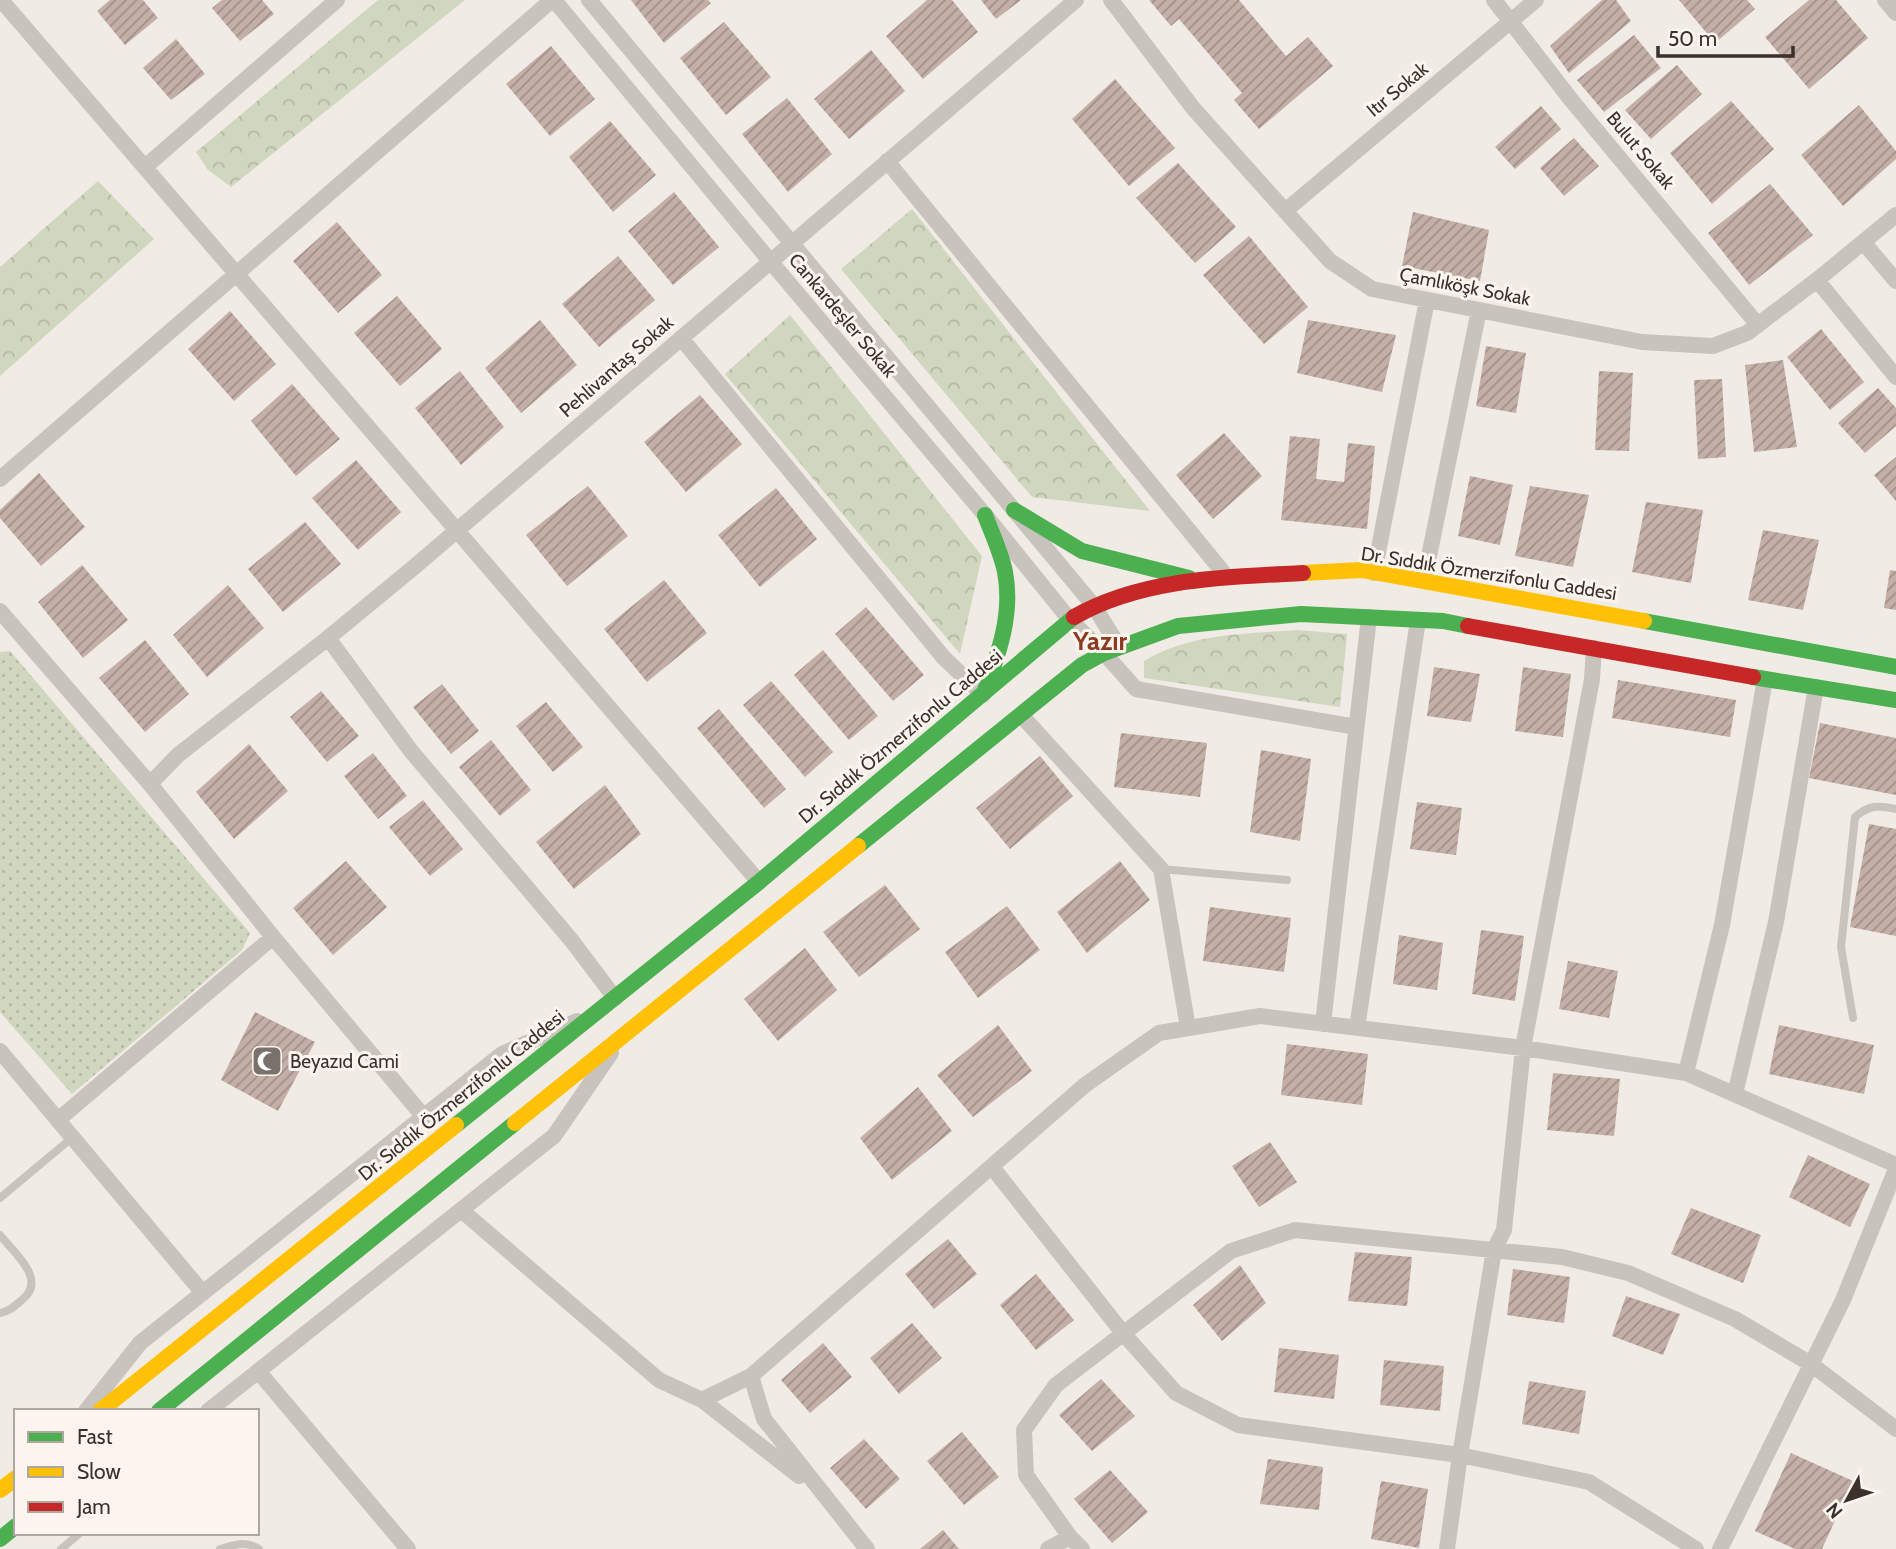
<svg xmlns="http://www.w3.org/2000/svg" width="1896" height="1549" font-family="Cabin,sans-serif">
  <defs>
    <pattern id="forest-crowns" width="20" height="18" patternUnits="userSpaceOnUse" patternTransform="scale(1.75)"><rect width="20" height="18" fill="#d1d6bf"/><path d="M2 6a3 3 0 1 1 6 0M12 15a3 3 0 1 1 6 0" fill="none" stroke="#b4b8a4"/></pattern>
    <pattern id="park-dots" width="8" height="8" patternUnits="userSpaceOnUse" patternTransform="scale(1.75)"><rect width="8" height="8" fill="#d1d6bf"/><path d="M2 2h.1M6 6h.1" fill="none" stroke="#b4b8a4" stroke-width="1.8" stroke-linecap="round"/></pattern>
    <pattern id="building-hatch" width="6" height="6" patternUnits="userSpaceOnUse" patternTransform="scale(1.75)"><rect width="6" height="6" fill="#c3afa7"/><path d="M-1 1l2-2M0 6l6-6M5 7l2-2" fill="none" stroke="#a08f88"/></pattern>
  </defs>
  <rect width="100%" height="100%" fill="#f0ebe5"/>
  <path fill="url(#forest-crowns)" d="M 378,0 L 465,0 L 231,187 L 208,170 L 196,152 Z
    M 98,181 L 154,239 L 0,376 L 0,267 Z
    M 912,209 L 1150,511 L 1032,497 L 841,269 Z
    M 790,315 L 982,556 L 960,654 L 725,374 Z
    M 1297,630 L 1347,634 L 1340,707 L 1144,678 L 1144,661 C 1190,633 1245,634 1297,630 Z"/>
  <path fill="url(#park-dots)" d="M 10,651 L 250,933 L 242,950 L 72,1094 L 0,1012 L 0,652 Z"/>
  <path fill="url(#building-hatch)" d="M 110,0 L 143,0 L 158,18 L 125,45 L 97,11 Z
    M 222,0 L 262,0 L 274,14 L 240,41 L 212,8 Z
    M 631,0 L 708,0 L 711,3 L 664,43 Z
    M 927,0 L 952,0 L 978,32 L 923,79 L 886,36 Z
    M 981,0 L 1021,0 L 996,19 Z
    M 1149,0 L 1239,0 L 1286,56 L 1308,37 L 1333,66 L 1259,129 L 1234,100 L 1242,93 L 1179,19 L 1171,26 Z
    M 1602,0 L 1616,0 L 1631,21 L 1569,73 L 1550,46 Z
    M 1679,0 L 1747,0 L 1755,9 L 1715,43 Z
    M 1809,0 L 1836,0 L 1868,38 L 1809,89 L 1765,37 Z
    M 724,22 L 771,77 L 726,115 L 680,58 Z
    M 1634,35 L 1661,68 L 1604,112 L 1577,80 Z
    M 176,39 L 205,74 L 171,100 L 143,68 Z
    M 551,46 L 595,99 L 550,136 L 506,84 Z
    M 871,50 L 905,91 L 849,139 L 814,99 Z
    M 1677,65 L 1702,94 L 1651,139 L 1625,110 Z
    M 1115,79 L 1175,148 L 1129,186 L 1072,119 Z
    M 787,98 L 832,154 L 788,192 L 742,134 Z
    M 1731,101 L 1774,149 L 1712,204 L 1670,153 Z
    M 1859,105 L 1896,151 L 1896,159 L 1843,206 L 1801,155 Z
    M 1541,106 L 1561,129 L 1515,169 L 1495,147 Z
    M 610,121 L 656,175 L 613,212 L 569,157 Z
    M 1574,138 L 1599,166 L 1564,196 L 1540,168 Z
    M 1178,163 L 1236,227 L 1195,263 L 1136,198 Z
    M 1770,184 L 1813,235 L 1749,285 L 1708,233 Z
    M 674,192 L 719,247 L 673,285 L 628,231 Z
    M 1413,212 L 1489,230 L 1480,281 L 1402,266 Z
    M 337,222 L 382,275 L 338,313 L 293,261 Z
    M 1249,236 L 1308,307 L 1264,344 L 1203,275 Z
    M 618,256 L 655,300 L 599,347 L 562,304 Z
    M 397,296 L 442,349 L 400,386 L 354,333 Z
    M 230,311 L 276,364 L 234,401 L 188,349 Z
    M 540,320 L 577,365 L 521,413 L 485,368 Z
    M 1308,320 L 1396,335 L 1382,392 L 1297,373 Z
    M 1821,329 L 1864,382 L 1830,410 L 1787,357 Z
    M 1486,346 L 1526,353 L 1516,413 L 1476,406 Z
    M 1783,360 L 1797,447 L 1754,452 L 1745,365 Z
    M 460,371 L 504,427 L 461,465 L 415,408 Z
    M 1599,371 L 1633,373 L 1629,451 L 1595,450 Z
    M 1722,379 L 1726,457 L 1698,459 L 1694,380 Z
    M 292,384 L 340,439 L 296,476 L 251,421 Z
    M 1878,388 L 1896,408 L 1896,426 L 1865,453 L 1838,423 Z
    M 700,395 L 742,444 L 686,492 L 644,442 Z
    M 1224,433 L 1262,476 L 1213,519 L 1176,475 Z
    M 1290,436 L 1320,439 L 1316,479 L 1344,482 L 1348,443 L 1375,446 L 1367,529 L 1281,520 Z
    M 1896,457 L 1896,501 L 1874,475 Z
    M 356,460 L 401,512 L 358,550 L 312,498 Z
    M 39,473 L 85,527 L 41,566 L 0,518 L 0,510 Z
    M 1470,476 L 1513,485 L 1500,545 L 1458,536 Z
    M 588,486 L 628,536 L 567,586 L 526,535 Z
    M 1530,486 L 1589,495 L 1573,567 L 1515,556 Z
    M 776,488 L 817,539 L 760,587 L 718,535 Z
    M 1646,502 L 1703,510 L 1691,583 L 1632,572 Z
    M 305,522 L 341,564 L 283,612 L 248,569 Z
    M 1763,530 L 1819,540 L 1803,610 L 1748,600 Z
    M 82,565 L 128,620 L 83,658 L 38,602 Z
    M 1890,570 L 1896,571 L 1896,610 L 1884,608 Z
    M 664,580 L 707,633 L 647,682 L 604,629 Z
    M 228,585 L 264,628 L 207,677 L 173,635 Z
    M 866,607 L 924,675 L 893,701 L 835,634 Z
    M 145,640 L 189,694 L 145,732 L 99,678 Z
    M 823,650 L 878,716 L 849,740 L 794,675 Z
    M 1434,667 L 1480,674 L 1471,722 L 1427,716 Z
    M 1523,667 L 1571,674 L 1563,737 L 1515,731 Z
    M 1618,680 L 1736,700 L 1730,737 L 1612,718 Z
    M 771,681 L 833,752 L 805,777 L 743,705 Z
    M 442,684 L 479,731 L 451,754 L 413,707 Z
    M 321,691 L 359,736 L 327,762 L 290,717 Z
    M 546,702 L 583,747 L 553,772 L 516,726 Z
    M 719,709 L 786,789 L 764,808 L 697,728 Z
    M 1820,723 L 1896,738 L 1896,795 L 1809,778 Z
    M 1121,733 L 1207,743 L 1200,797 L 1114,787 Z
    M 491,740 L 531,790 L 500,816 L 459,767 Z
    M 249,744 L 288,791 L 234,839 L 196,792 Z
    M 1261,750 L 1311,759 L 1300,841 L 1250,832 Z
    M 373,753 L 407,796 L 378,819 L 344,776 Z
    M 1040,756 L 1073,796 L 1010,849 L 976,808 Z
    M 605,785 L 641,834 L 574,889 L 536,842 Z
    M 423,800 L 463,849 L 430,876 L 389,827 Z
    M 1417,802 L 1462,808 L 1456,855 L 1410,849 Z
    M 1869,824 L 1896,829 L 1896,936 L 1850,927 Z
    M 346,861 L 387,907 L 333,955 L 293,908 Z
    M 1120,861 L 1150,900 L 1087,953 L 1057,912 Z
    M 885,885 L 920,929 L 859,977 L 823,932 Z
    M 1007,906 L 1040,950 L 978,998 L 945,952 Z
    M 1210,907 L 1291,918 L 1284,972 L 1203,961 Z
    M 1481,930 L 1524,936 L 1515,1001 L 1472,994 Z
    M 1399,935 L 1443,943 L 1437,990 L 1393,984 Z
    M 805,948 L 837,990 L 778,1041 L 744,999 Z
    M 1568,961 L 1618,971 L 1609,1018 L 1559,1009 Z
    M 255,1012 L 315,1042 L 278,1111 L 221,1080 Z
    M 998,1025 L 1032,1071 L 973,1117 L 937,1075 Z
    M 1779,1025 L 1874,1045 L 1864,1094 L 1769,1074 Z
    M 1287,1044 L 1368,1054 L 1362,1105 L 1281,1095 Z
    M 1553,1073 L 1620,1079 L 1614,1136 L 1547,1130 Z
    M 918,1087 L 952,1131 L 892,1180 L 860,1138 Z
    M 1270,1142 L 1297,1182 L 1259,1207 L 1232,1166 Z
    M 1808,1155 L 1870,1184 L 1850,1227 L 1789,1197 Z
    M 1691,1208 L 1761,1235 L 1743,1283 L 1671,1254 Z
    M 948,1239 L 977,1274 L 934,1309 L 905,1274 Z
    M 1355,1252 L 1412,1257 L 1407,1306 L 1348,1301 Z
    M 1240,1265 L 1266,1303 L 1222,1341 L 1193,1305 Z
    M 1513,1269 L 1570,1277 L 1564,1323 L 1507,1315 Z
    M 1036,1274 L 1074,1320 L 1036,1350 L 1000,1305 Z
    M 1626,1296 L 1680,1314 L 1663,1355 L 1612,1336 Z
    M 912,1323 L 942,1358 L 899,1394 L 870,1358 Z
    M 823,1343 L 852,1377 L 810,1413 L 781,1380 Z
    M 1279,1348 L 1339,1355 L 1334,1399 L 1274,1392 Z
    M 1384,1360 L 1444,1366 L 1440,1411 L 1380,1405 Z
    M 1101,1379 L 1135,1416 L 1092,1451 L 1059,1415 Z
    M 1529,1381 L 1586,1391 L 1579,1434 L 1522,1424 Z
    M 962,1432 L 999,1477 L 964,1505 L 927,1461 Z
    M 864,1439 L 900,1479 L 866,1509 L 830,1468 Z
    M 1791,1453 L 1853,1481 L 1822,1549 L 1795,1549 L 1755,1531 Z
    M 1268,1459 L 1323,1467 L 1319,1510 L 1260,1504 Z
    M 1110,1470 L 1148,1512 L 1112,1543 L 1074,1499 Z
    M 1381,1481 L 1428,1489 L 1419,1548 L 1371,1539 Z
    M 943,1530 L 959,1549 L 920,1549 Z"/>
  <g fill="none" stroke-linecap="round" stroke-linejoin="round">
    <path stroke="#c9c3be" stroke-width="8" d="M 1161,869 L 1287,880
      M 1853,1018 L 1841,947 L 1855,817 C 1869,805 1878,805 1896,809
      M 0,1198 L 73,1137
      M 0,1235 C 14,1253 47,1279 23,1299 C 16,1305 10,1311 0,1313
      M 61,1549 L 80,1533
      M 220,1549 C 234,1545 246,1540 259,1549"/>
    <path stroke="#c9c3be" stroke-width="16" d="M 1,0 L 759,882
      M 554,0 L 770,261 L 985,515 L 1070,620 L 1104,653 L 1136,689 L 1356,727
      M 589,0 L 1094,606 L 1119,647
      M 1111,0 L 1193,108 L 1330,261 L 1372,289 L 1642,342 L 1713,346 L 1747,333 L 1817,280 L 1896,215
      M 1494,0 L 1572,101 L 1758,325
      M 1885,0 L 1896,13
      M 887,161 L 1227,577
      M 145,167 L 337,0
      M 1285,211 L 1536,0
      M 1864,243 L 1896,281
      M 1817,280 L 1896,377
      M 681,338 L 944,658 L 983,695
      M 0,479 L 552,0
      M 1374,573 L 1427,300
      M 1424,581 L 1479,310
      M 0,611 L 150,784 L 178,755 L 328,638 L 413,568 L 1076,0
      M 328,638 L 411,751 L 572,941 L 615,998
      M 1022,716 L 1161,869 L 1188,1028
      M 150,784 L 273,937 L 424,1117
      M 1323,1024 L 1369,617
      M 1357,1028 L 1418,620
      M 0,1051 L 203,1293
      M 1686,1073 L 1722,925 L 1765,679
      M 1735,1094 L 1776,922 L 1816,687
      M 59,1119 L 273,937
      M 992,1167 L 1123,1333 L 1176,1393 L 1238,1425 L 1460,1455 L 1589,1482 L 1696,1549
      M 461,1210 L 659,1380 L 702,1400 L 751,1376 L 1085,1085 L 1159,1033 L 1260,1016 L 1523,1048 L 1686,1073 L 1896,1165
      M 258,1371 L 408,1549
      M 751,1376 L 764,1419 L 867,1549
      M 702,1400 L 799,1476
      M 86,1411 L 140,1343 L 502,1054 L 577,1021
      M 208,1411 L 554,1136 L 611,1053
      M 1070,1537 L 1026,1475 L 1024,1430 L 1056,1385 L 1231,1251 L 1295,1230 L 1562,1257 L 1628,1273 L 1735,1319 L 1811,1364 L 1896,1429
      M 1048,1549 L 1070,1537 L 1082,1549
      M 1447,1549 L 1460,1455 L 1494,1250 L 1504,1230 L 1523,1048 L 1592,679 L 1594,648
      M 1720,1549 L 1843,1300 L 1896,1169"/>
    <path stroke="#4caf50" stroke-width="16" d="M 1014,510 L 1082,551 L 1189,578
      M 985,515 C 992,534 1001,552 1005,572 C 1013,613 999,653 985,690
      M 1644,621 L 1896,667
      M 1753,677 L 1896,700
      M 858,846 L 1082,665 L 1104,653 L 1178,626 L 1301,614 L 1443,621 L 1468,626
      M 456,1125 L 759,882 L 1074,617
      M 159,1411 L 515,1123
      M 0,1539 L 16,1526"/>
    <path stroke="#ffc107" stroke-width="16" d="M 1303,573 L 1362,570 L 1644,621
      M 515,1123 L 858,846
      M 100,1411 L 456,1125
      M 0,1490 L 16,1478"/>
    <path stroke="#c62828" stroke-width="16" d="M 1074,617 C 1142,578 1227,577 1303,573
      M 1468,626 L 1753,677"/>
  </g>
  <defs>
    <g id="mosque-square" transform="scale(1.575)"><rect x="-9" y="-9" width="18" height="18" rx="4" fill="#7a716c" stroke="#fbf5ee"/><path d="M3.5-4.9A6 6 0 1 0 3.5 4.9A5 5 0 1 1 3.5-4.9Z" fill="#fff"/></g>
  </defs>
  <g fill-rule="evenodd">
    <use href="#mosque-square" x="267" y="1061"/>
  </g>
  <g text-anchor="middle" stroke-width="6" stroke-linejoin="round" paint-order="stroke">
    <g font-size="19" fill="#3b302b" stroke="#fbf5ee">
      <text transform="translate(1397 89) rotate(-40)" y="7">Itır Sokak</text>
      <text transform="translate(1641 150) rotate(50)" y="7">Bulut Sokak</text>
      <text transform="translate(1465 286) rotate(11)" y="7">Çamlıköşk Sokak</text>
      <text transform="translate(843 315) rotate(50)" y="7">Cankardeşler Sokak</text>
      <text transform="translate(616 366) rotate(-41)" y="7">Pehlivantaş Sokak</text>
      <text transform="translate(1489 573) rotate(9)" y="7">Dr. Sıddık Özmerzifonlu Caddesi</text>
      <text transform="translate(900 736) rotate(-40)" y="7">Dr. Sıddık Özmerzifonlu Caddesi</text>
      <text transform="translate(461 1095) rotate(-39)" y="7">Dr. Sıddık Özmerzifonlu Caddesi</text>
    </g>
    <g font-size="19" fill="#3b302b" stroke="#fbf5ee" text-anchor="start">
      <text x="290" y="1068">Beyazıd Cami</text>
    </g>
    <g font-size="26" font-weight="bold" fill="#8c3b22" stroke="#fbf5ee">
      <text x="1100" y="650">Yazır</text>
    </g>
  </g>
  <rect x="14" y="1409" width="245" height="126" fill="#fbf5ee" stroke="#aea6a0" stroke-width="2"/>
  <rect x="28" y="1432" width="35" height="10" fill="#4caf50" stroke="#aea6a0" stroke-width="2"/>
  <text x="77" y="1444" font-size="21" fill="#3b302b">Fast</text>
  <rect x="28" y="1467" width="35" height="10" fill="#ffc107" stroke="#aea6a0" stroke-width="2"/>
  <text x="77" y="1479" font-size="21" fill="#3b302b">Slow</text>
  <rect x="28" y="1502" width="35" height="10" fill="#c62828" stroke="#aea6a0" stroke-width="2"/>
  <text x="77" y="1514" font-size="21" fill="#3b302b">Jam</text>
  <g transform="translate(1847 1500) rotate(230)" stroke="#fbf5ee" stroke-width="5" paint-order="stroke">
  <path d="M0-5L12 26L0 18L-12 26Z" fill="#3b302b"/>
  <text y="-10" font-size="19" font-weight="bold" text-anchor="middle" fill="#3b302b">N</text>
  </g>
  <path d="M1658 46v10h135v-10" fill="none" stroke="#3b302b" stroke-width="3.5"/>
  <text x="1668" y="46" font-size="21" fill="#3b302b" stroke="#fbf5ee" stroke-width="5" paint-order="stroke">50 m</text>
</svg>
